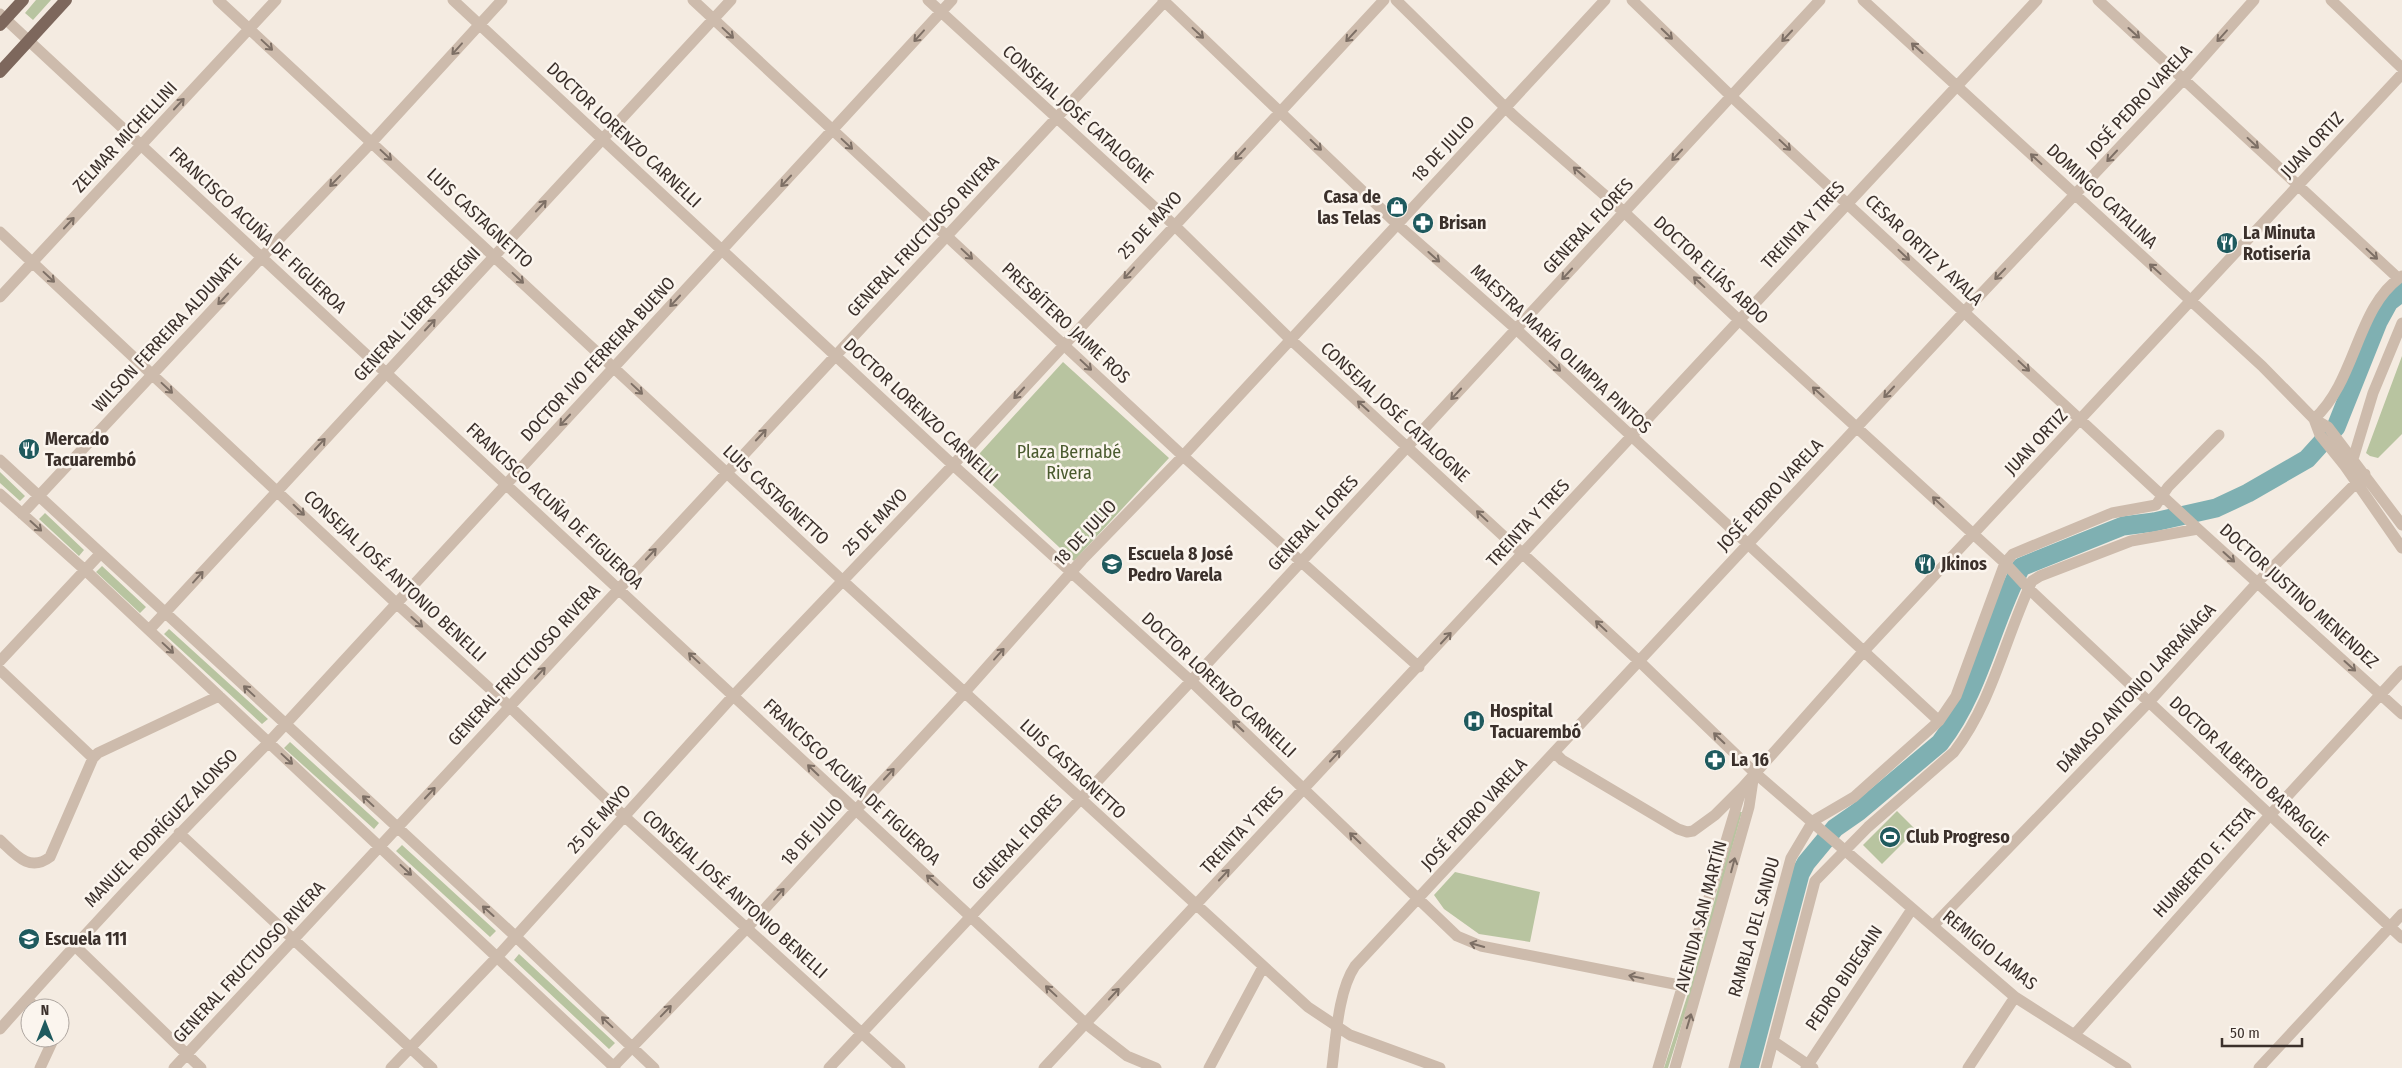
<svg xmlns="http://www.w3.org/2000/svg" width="2402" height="1068" font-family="'Fira Sans Condensed',sans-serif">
  <rect width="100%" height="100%" fill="#f4ebe1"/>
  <path fill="#b8c4a0" d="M 36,0 L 51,0 L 33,20 L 25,13 Z
    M 2402,356 L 2402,434 L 2378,458 L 2370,456 L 2366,453 Z
    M 1063,362 L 1169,458 L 1074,561 L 970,464 Z
    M 0,472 L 25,496 L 20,501 L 0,483 Z
    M 45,513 L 84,550 L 79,556 L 39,519 Z
    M 102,566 L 146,607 L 140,613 L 96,572 Z
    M 169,629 L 268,719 L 262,724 L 164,634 Z
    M 290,742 L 379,823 L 374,829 L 284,748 Z
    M 1897,811 L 1916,830 L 1882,864 L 1863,845 Z
    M 1739,812 L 1742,812 L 1696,979 L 1668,1068 L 1664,1068 L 1693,978 Z
    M 402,845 L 496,931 L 490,937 L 396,851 Z
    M 1455,872 L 1540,892 L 1530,942 L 1479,934 L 1444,909 L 1434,895 Z
    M 519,954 L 615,1043 L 609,1049 L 514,960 Z"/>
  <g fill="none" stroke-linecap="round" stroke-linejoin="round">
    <path stroke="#7fb0b2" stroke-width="19" d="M 1749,1068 L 1800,874 L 1806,863 L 1835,828 L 1858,812 L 1940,743 C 1980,691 1991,624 2021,567 L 2123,526 L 2154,522 L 2216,508 L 2248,493 L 2307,459 L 2336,427 L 2378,322 L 2389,302 L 2402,292"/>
    <path stroke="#cdbbac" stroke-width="11" d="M 218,0 L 843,581 L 1308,1007 L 1350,1035 L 1440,1068
      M 453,0 L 953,465 L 1191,681 L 1457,936 L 1481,946 L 1684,986
      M 693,0 L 1183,456 L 1419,667
      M 928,0 L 1174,225 L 1290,339 L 1639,661 L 1754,772 L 2015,997 L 2126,1068
      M 1163,0 L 1397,224 L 1516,329 L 1939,721
      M 1396,0 L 1514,116 L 1624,212 L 1739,320 L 2005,563 L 2029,589 L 2149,702 L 2402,938
      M 1632,0 L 1732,97 L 2198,529 L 2402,714
      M 1863,0 L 2262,366 L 2314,419 L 2328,427 L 2402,525
      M 2098,0 L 2398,278
      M 2331,0 L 2402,68
      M 0,14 L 1086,1024 L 1127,1056 L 1156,1068
      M 0,232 L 396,603 L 509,706 L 624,816 L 900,1068
      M 0,297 L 276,0
      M 2314,419 C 2357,380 2356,307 2402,276
      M 2314,419 L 2320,435 L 2345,466 L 2402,548
      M 0,460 L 515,936 L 654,1068
      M 2345,466 L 2353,459 L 2373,393 L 2402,323
      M 0,494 L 85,570 L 615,1068
      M 22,514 L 261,258 L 372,142 L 502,0
      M 149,630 L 731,0
      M 0,661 L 100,554
      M 0,670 L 93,758
      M 1555,753 L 1562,760 L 1678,829 L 1687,832 L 1693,831 L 1715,815 L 1743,787 L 1864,651 L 2402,74
      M 179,833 L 432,1068
      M 0,840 C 15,854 29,873 50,857 L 93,758 L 98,753 L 219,696
      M 1933,926 L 2149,702 L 2257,583 L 2365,474
      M 74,945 L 201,1068
      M 27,999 L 36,1008
      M 0,1029 C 87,931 177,835 269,742 L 952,0
      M 2075,1034 L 2271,814 L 2402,671
      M 1773,1041 L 1813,1068
      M 40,1068 L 54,1038
      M 174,1068 L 1166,0
      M 391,1068 L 498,956 L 734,695 L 953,465 L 1384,0
      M 612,1068 L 746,929 L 964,693 L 1082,560 L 1183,456 L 1605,0
      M 829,1068 L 1191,681 L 1820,0
      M 1044,1068 L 2037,0
      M 1209,1068 L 1263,967
      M 1332,1068 C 1336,1038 1338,991 1355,966 L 1965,311 L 2184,79 L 2254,0
      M 1658,1068 L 1741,791
      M 1675,1068 L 1749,807 L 1754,773
      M 1734,1068 L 1791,858 L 1813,821 L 1854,797 L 1939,721 L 1956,696 L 2005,563 L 2013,554 L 2112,513 L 2156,505 L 2168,487 L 2219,435
      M 1766,1068 L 1815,881 L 1868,827 L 1954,752 C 1993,701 2005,638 2032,581 L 2040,576 L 2131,541 L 2198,529
      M 1806,1068 L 1912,909
      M 1968,1068 L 2015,997
      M 2259,1068 L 2402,914"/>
    <path stroke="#7d675c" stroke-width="12" d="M 0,25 L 23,0
      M 0,72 L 66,0"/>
  </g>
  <defs><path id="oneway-shaft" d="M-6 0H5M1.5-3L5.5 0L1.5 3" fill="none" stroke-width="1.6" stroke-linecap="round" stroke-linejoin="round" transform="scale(1.25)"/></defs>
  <g stroke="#7d6f65">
    <use href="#oneway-shaft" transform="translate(728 33) rotate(43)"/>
    <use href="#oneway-shaft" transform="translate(1198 33) rotate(43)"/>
    <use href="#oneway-shaft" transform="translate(2134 33) rotate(42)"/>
    <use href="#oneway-shaft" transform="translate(1667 34) rotate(44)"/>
    <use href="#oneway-shaft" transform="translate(919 36) rotate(132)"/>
    <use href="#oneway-shaft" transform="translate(1351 36) rotate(133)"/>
    <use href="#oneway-shaft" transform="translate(1787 36) rotate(133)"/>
    <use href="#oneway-shaft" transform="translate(2222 36) rotate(132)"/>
    <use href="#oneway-shaft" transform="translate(267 45) rotate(43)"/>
    <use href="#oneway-shaft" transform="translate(1917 48) rotate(-138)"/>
    <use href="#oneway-shaft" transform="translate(457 49) rotate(132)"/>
    <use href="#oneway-shaft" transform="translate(179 104) rotate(-47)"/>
    <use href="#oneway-shaft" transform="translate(2253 143) rotate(43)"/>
    <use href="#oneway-shaft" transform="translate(847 144) rotate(43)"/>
    <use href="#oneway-shaft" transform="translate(1316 145) rotate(44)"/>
    <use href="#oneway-shaft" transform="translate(1785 145) rotate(43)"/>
    <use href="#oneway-shaft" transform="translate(1240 154) rotate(133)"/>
    <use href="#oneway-shaft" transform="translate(386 155) rotate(43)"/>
    <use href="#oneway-shaft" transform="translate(1677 155) rotate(133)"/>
    <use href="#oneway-shaft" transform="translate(2112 156) rotate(133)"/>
    <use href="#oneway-shaft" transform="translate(2036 159) rotate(-137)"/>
    <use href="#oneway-shaft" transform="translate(1579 172) rotate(-139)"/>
    <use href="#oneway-shaft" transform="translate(335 181) rotate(134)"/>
    <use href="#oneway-shaft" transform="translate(786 181) rotate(133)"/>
    <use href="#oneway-shaft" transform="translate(541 206) rotate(-47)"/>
    <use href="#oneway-shaft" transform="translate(69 223) rotate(-47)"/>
    <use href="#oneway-shaft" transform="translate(967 254) rotate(43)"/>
    <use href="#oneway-shaft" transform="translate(2372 254) rotate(43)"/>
    <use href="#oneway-shaft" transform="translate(1904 255) rotate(43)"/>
    <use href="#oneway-shaft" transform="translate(1434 257) rotate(42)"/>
    <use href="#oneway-shaft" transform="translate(2155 269) rotate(-138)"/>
    <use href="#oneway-shaft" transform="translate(1129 273) rotate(132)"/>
    <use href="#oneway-shaft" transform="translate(1567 274) rotate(133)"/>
    <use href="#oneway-shaft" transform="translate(2000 274) rotate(134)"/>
    <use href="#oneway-shaft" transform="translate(49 277) rotate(43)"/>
    <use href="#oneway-shaft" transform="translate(518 278) rotate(43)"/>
    <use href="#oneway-shaft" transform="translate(1699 282) rotate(-137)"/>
    <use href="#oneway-shaft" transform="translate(223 299) rotate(133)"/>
    <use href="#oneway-shaft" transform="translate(675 301) rotate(133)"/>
    <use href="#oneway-shaft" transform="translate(430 325) rotate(-47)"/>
    <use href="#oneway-shaft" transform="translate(1086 365) rotate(43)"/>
    <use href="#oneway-shaft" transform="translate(1555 366) rotate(43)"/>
    <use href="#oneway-shaft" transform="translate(2024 366) rotate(43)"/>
    <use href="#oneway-shaft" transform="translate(167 388) rotate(43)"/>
    <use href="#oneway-shaft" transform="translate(637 389) rotate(43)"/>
    <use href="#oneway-shaft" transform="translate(1818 392) rotate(-138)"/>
    <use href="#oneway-shaft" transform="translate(1889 392) rotate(133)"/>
    <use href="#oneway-shaft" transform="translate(1019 393) rotate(133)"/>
    <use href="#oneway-shaft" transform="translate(1456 394) rotate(133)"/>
    <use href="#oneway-shaft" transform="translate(1363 406) rotate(-138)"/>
    <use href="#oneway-shaft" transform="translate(565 420) rotate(133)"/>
    <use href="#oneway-shaft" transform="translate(761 435) rotate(-47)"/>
    <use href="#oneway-shaft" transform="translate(320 444) rotate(-47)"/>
    <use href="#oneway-shaft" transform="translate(1938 502) rotate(-137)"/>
    <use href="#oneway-shaft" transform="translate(299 510) rotate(44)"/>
    <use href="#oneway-shaft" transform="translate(1482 516) rotate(-137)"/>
    <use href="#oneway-shaft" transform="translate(36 526) rotate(42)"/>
    <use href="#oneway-shaft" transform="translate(651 554) rotate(-47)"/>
    <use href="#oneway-shaft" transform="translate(2229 557) rotate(42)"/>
    <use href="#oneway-shaft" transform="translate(198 577) rotate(-48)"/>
    <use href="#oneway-shaft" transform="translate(417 622) rotate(42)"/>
    <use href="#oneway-shaft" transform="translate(1601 626) rotate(-137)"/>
    <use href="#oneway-shaft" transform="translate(1446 638) rotate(-47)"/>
    <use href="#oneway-shaft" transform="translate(168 648) rotate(43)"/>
    <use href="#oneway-shaft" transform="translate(999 654) rotate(-48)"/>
    <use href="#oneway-shaft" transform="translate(694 658) rotate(-137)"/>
    <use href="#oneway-shaft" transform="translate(2350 666) rotate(42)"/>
    <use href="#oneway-shaft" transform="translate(540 673) rotate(-47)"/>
    <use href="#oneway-shaft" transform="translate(249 691) rotate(-137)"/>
    <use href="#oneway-shaft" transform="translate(1238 726) rotate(-136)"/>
    <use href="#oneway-shaft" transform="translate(1719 738) rotate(-136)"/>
    <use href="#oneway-shaft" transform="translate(1335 756) rotate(-47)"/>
    <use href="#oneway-shaft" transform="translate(287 759) rotate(43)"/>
    <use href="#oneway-shaft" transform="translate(813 770) rotate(-136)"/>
    <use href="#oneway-shaft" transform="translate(889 774) rotate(-47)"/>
    <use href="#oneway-shaft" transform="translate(430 793) rotate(-47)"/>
    <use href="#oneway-shaft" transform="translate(368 801) rotate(-137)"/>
    <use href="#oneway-shaft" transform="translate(1355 838) rotate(-136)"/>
    <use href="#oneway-shaft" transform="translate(1733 865) rotate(-75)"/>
    <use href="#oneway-shaft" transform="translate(406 870) rotate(43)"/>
    <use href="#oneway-shaft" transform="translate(1224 875) rotate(-47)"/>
    <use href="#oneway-shaft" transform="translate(932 880) rotate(-138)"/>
    <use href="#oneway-shaft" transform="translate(779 894) rotate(-48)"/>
    <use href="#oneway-shaft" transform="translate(488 911) rotate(-138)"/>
    <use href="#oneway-shaft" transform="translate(1477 945) rotate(-164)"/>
    <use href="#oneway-shaft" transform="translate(1636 977) rotate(-169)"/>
    <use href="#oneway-shaft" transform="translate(1051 991) rotate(-137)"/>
    <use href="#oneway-shaft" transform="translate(1114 994) rotate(-47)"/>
    <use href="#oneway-shaft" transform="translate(666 1011) rotate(-46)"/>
    <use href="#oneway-shaft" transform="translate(1689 1021) rotate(-73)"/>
    <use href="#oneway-shaft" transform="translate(607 1022) rotate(-137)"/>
  </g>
  <defs>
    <g id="shop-disc" transform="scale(1.125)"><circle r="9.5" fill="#1f5a5e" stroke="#fbf5ee"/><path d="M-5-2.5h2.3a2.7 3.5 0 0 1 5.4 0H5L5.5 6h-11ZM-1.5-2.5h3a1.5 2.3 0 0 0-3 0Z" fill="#fff"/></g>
    <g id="pharmacy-disc" transform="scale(1.125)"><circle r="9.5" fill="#1f5a5e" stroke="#fbf5ee"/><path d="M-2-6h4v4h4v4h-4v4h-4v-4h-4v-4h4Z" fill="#fff"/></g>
    <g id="restaurant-disc" transform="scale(1.125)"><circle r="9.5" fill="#1f5a5e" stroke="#fbf5ee"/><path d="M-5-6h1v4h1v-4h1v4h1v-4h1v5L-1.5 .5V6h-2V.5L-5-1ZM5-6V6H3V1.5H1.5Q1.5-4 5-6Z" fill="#fff"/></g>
    <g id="school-disc" transform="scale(1.125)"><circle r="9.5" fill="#1f5a5e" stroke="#fbf5ee"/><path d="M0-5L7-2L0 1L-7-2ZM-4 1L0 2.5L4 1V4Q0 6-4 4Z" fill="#fff"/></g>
    <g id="hospital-disc" transform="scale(1.125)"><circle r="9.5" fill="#1f5a5e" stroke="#fbf5ee"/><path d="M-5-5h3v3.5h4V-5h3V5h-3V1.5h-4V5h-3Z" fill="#fff"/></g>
    <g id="stadium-disc" transform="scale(1.125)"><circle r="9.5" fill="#1f5a5e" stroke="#fbf5ee"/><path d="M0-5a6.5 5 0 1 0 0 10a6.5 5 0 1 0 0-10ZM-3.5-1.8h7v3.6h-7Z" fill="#fff"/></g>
  </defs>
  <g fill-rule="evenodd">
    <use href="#shop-disc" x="1397" y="207"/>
    <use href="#pharmacy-disc" x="1423" y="223"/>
    <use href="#restaurant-disc" x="2227" y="243"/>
    <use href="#restaurant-disc" x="29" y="449"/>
    <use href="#school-disc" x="1112" y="564"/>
    <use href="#restaurant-disc" x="1925" y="564"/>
    <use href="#hospital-disc" x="1474" y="721"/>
    <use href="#pharmacy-disc" x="1715" y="760"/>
    <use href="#stadium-disc" x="1890" y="837"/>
    <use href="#school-disc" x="29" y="939"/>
  </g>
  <g text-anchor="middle" stroke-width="5" stroke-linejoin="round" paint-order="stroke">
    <g font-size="18" fill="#3b302b" stroke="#fbf5ee">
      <text transform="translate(2139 101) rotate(-47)" y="6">JOSÉ PEDRO VARELA</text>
      <text transform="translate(1078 114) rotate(42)" y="6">CONSEJAL JOSÉ CATALOGNE</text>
      <text transform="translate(624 135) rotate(43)" y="6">DOCTOR LORENZO CARNELLI</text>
      <text transform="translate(125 137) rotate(-47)" y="6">ZELMAR MICHELLINI</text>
      <text transform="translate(2312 145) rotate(-47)" y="6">JUAN ORTIZ</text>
      <text transform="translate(1443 149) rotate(-47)" y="6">18 DE JULIO</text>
      <text transform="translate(2102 196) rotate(43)" y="6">DOMINGO CATALINA</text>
      <text transform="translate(480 218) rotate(43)" y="6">LUIS CASTAGNETTO</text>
      <text transform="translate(1150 225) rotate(-47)" y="6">25 DE MAYO</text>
      <text transform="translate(1803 225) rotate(-47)" y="6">TREINTA Y TRES</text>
      <text transform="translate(1588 226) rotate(-47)" y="6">GENERAL FLORES</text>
      <text transform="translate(258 230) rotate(43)" y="6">FRANCISCO ACUÑA DE FIGUEROA</text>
      <text transform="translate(923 236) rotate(-47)" y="6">GENERAL FRUCTUOSO RIVERA</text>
      <text transform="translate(1924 250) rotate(43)" y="6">CESAR ORTIZ Y AYALA</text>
      <text transform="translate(1711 270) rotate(43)" y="6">DOCTOR ELÍAS ABDO</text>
      <text transform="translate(417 314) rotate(-47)" y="6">GENERAL LÍBER SEREGNI</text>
      <text transform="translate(1066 323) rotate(43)" y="6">PRESBÍTERO JAIME ROS</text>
      <text transform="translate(167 333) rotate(-47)" y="6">WILSON FERREIRA ALDUNATE</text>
      <text transform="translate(1561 349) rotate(43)" y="6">MAESTRA MARÍA OLIMPIA PINTOS</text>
      <text transform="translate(598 359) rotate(-47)" y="6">DOCTOR IVO FERREIRA BUENO</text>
      <text transform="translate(921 411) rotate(43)" y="6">DOCTOR LORENZO CARNELLI</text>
      <text transform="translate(1395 412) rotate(43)" y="6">CONSEJAL JOSÉ CATALOGNE</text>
      <text transform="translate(2036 442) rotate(-47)" y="6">JUAN ORTIZ</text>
      <text transform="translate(776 495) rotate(43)" y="6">LUIS CASTAGNETTO</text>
      <text transform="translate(1770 495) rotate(-47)" y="6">JOSÉ PEDRO VARELA</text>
      <text transform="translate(555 506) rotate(43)" y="6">FRANCISCO ACUÑA DE FIGUEROA</text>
      <text transform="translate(875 522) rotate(-46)" y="6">25 DE MAYO</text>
      <text transform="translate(1313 523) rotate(-47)" y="6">GENERAL FLORES</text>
      <text transform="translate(1528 523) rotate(-47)" y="6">TREINTA Y TRES</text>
      <text transform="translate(1085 533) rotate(-47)" y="6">18 DE JULIO</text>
      <text transform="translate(395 576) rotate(43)" y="6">CONSEJAL JOSÉ ANTONIO BENELLI</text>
      <text transform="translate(2299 596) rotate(42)" y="6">DOCTOR JUSTINO MENENDEZ</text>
      <text transform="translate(524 665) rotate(-47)" y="6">GENERAL FRUCTUOSO RIVERA</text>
      <text transform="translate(1219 685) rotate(43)" y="6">DOCTOR LORENZO CARNELLI</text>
      <text transform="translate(2136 688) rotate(-47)" y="6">DÁMASO ANTONIO LARRAÑAGA</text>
      <text transform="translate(1073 769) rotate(43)" y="6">LUIS CASTAGNETTO</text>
      <text transform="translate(2249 771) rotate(43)" y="6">DOCTOR ALBERTO BARRAGUE</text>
      <text transform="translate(852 782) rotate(43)" y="6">FRANCISCO ACUÑA DE FIGUEROA</text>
      <text transform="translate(1474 814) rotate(-47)" y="6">JOSÉ PEDRO VARELA</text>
      <text transform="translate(599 819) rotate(-48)" y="6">25 DE MAYO</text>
      <text transform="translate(161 828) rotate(-46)" y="6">MANUEL RODRÍGUEZ ALONSO</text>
      <text transform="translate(1242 830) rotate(-47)" y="6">TREINTA Y TRES</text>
      <text transform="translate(812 832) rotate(-48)" y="6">18 DE JULIO</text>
      <text transform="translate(1017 842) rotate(-47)" y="6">GENERAL FLORES</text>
      <text transform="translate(2204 862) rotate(-48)" y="6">HUMBERTO F. TESTA</text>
      <text transform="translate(735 894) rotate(42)" y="6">CONSEJAL JOSÉ ANTONIO BENELLI</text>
      <text transform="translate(1701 916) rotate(-75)" y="6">AVENIDA SAN MARTÍN</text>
      <text transform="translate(1754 927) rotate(-74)" y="6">RAMBLA DEL SANDU</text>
      <text transform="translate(1990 950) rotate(39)" y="6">REMIGIO LAMAS</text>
      <text transform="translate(249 962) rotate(-47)" y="6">GENERAL FRUCTUOSO RIVERA</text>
      <text transform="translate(1844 978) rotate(-56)" y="6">PEDRO BIDEGAIN</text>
    </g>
    <g font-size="18" font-weight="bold" fill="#3b302b" stroke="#fbf5ee" text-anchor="start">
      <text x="1381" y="203" text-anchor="end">Casa de<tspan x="1381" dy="21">las Telas</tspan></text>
      <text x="1439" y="229">Brisan</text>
      <text x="2243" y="239">La Minuta<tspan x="2243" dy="21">Rotisería</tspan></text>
      <text x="45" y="445">Mercado<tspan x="45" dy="21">Tacuarembó</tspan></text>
      <text x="1128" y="560">Escuela 8 José<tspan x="1128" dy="21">Pedro Varela</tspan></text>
      <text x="1941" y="570">Jkinos</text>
      <text x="1490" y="717">Hospital<tspan x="1490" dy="21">Tacuarembó</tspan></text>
      <text x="1731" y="766">La 16</text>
      <text x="1906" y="843">Club Progreso</text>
      <text x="45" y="945">Escuela 111</text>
    </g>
    <g font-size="18" fill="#4a5a2e" stroke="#fbf5ee">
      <text x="1069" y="458">Plaza Bernabé<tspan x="1069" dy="21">Rivera</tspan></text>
    </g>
  </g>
  <g transform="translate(45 1023)"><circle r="24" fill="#fbf5ee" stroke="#aea6a0"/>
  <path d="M0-4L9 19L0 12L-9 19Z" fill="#1f5a5e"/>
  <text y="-8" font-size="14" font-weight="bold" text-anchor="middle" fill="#3b302b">N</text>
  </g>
  <path d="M2222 1038v8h80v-8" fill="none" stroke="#3b302b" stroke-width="2.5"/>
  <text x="2230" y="1038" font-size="15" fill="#3b302b" stroke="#fbf5ee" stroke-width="4" paint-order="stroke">50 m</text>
</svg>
